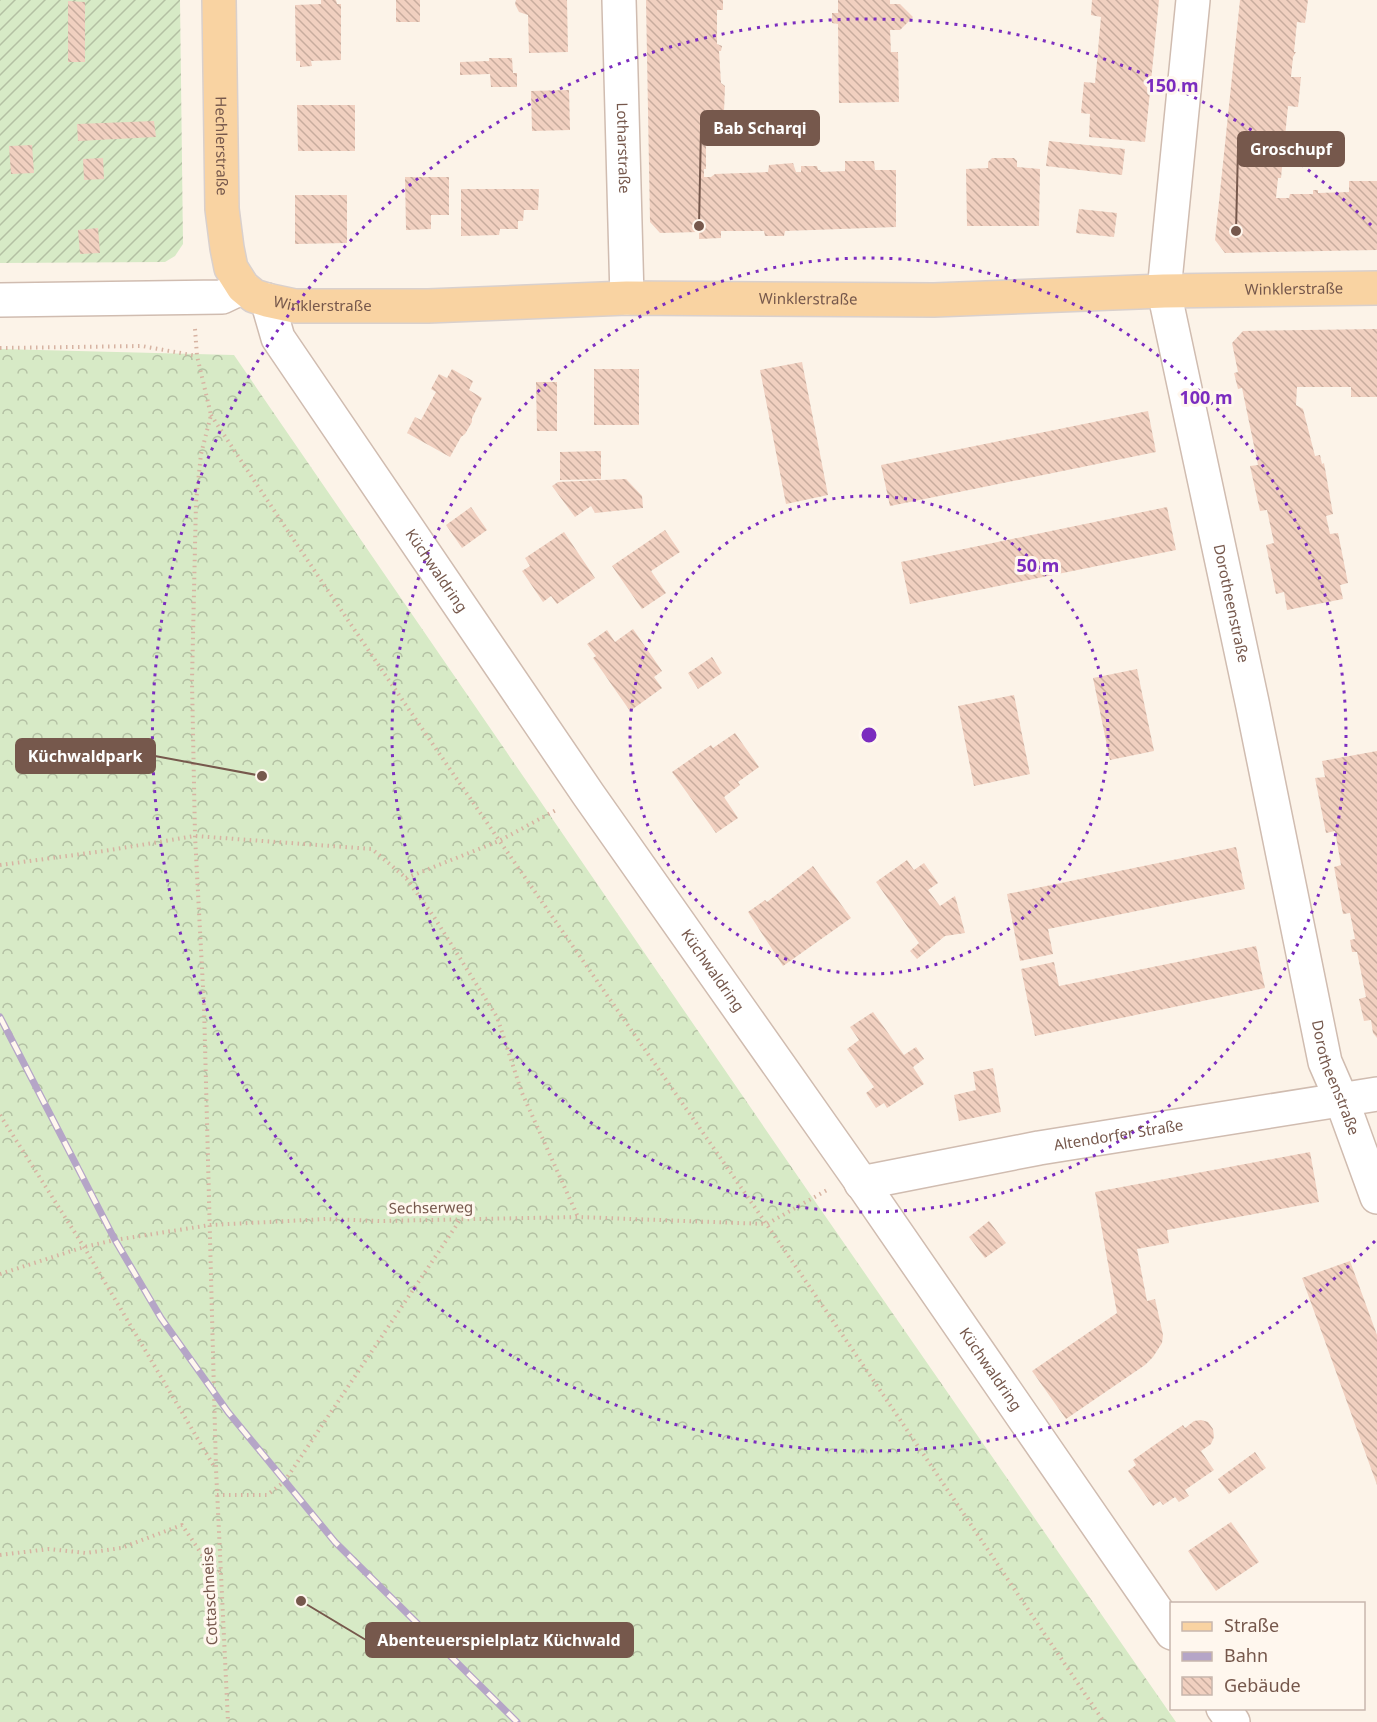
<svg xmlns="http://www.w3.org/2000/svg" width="1377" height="1722" font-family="'Noto Sans',sans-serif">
  <defs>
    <pattern id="forest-crowns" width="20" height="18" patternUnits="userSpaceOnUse" patternTransform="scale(1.5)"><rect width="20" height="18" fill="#d7eac6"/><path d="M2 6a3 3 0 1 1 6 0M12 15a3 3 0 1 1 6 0" fill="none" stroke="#b3c0a3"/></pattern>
    <pattern id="garden-furrows" width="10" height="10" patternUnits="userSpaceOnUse" patternTransform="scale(1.5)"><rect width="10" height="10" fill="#d7eac6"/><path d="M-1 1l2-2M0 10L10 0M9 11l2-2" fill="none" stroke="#b3c0a3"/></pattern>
    <pattern id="building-back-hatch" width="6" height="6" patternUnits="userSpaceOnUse" patternTransform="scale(1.5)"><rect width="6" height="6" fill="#f1d0c0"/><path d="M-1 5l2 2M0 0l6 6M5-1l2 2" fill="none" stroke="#c8ac9e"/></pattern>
  </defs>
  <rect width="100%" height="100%" fill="#fcf3e8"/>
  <path fill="url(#forest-crowns)" d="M 0,349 L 234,355 L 812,1197 L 1176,1722 L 0,1722 Z"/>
  <path fill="url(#garden-furrows)" d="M 0,0 L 180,0 L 183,244 L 175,256 L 165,262 L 0,263 Z"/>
  <path fill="url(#building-back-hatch)" d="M 321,0 L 336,0 L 337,4 L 341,4 L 341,60 L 311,61 L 312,66 L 300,67 L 300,61 L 296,61 L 295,5 L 321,4 Z
    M 396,0 L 420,0 L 420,22 L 396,22 Z
    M 516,0 L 567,0 L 568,52 L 529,53 L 528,15 L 519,12 L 515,4 Z
    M 646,0 L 723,0 L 723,10 L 717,10 L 717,44 L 722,46 L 721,51 L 719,51 L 721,83 L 725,86 L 724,112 L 719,115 L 719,135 L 708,135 L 706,138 L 706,169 L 704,169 L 704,177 L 711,177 L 715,174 L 768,172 L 769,165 L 793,163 L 796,172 L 801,172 L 801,166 L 817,166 L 818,170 L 821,170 L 820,172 L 845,171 L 845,161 L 874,161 L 875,170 L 896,170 L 896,227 L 785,231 L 784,236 L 765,236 L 764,231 L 721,231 L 721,238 L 699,239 L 699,232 L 660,233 L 650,222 Z
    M 838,0 L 890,0 L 890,4 L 900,4 L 913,17 L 900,30 L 890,30 L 891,52 L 898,52 L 899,102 L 839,103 L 838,24 L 832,23 L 832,13 L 838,13 Z
    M 1092,0 L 1159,0 L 1145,142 L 1089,137 L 1090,114 L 1081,113 L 1084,82 L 1095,83 L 1101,17 L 1091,15 Z
    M 1240,0 L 1308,0 L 1305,23 L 1297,22 L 1294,52 L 1296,52 L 1293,57 L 1291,77 L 1301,77 L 1298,107 L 1288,106 L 1281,178 L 1278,178 L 1276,198 L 1289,198 L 1290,194 L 1313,194 L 1313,190 L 1318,190 L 1318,193 L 1349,192 L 1349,181 L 1377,181 L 1377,250 L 1225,253 L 1215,240 Z
    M 68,1 L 85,2 L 85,62 L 68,62 Z
    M 489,58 L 512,58 L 513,73 L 517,73 L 517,87 L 491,87 L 490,74 L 460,75 L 460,62 L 489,61 Z
    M 569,90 L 570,130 L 532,131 L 531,91 Z
    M 297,105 L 355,105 L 355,151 L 298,151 Z
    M 154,121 L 156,137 L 78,141 L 77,124 Z
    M 1049,141 L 1125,149 L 1122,175 L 1046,166 Z
    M 32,145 L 34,173 L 11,174 L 9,146 Z
    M 103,158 L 104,179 L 84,180 L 83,159 Z
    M 992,158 L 1014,158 L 1017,161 L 1017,167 L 1040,169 L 1039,226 L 967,226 L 966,169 L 988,168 L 988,162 Z
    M 405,177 L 449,177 L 449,215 L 431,215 L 431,229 L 406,230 Z
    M 461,189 L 539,189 L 538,210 L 524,210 L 523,221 L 518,221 L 518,229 L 500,229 L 499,235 L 461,236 Z
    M 295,195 L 347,195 L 347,243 L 295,244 Z
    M 1079,209 L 1117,213 L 1114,237 L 1076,233 Z
    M 98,228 L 100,253 L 80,254 L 78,230 Z
    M 1377,329 L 1377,397 L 1351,397 L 1351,387 L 1297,387 L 1296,405 L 1303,409 L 1315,456 L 1320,455 L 1322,464 L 1324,463 L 1333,514 L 1326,516 L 1330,534 L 1338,533 L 1348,583 L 1340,585 L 1343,599 L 1287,610 L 1284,592 L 1276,594 L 1266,545 L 1274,543 L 1267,510 L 1260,511 L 1250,466 L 1258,465 L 1242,388 L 1238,389 L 1234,373 L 1238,372 L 1232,343 L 1243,331 Z
    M 802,362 L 828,495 L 786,504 L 760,370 Z
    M 452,369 L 473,381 L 469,390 L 482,398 L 472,418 L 472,422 L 465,434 L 461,437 L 450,457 L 407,433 L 415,417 L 421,420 L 436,392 L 431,389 L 439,374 L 447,378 Z
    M 594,369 L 639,369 L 639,425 L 594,425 Z
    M 536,382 L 557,382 L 557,431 L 537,431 Z
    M 1148,411 L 1156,452 L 890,506 L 881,465 Z
    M 601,451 L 601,479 L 560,480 L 560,452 Z
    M 626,479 L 642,496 L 643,508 L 595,513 L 591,506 L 575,517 L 552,486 L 558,482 Z
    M 471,507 L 487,530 L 462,548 L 446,525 Z
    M 1167,507 L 1176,550 L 910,604 L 901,562 Z
    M 665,530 L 680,552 L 651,571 L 666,593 L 642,609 L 612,566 Z
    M 564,532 L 595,578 L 557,604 L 551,596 L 543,602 L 522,571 L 530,566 L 525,558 Z
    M 633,629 L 662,671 L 654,677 L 662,688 L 630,711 L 593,658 L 596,656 L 587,644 L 607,630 L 615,642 Z
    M 712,657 L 722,673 L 698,689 L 688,673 Z
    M 1137,669 L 1154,751 L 1110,760 L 1093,678 Z
    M 1014,695 L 1030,774 L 974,786 L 958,706 Z
    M 735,733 L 759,767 L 738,782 L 740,785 L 724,797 L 738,818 L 716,833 L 672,772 L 711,745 L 713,748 Z
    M 1377,751 L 1377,1038 L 1373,1033 L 1371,1020 L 1364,1021 L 1359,999 L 1366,997 L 1357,952 L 1352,952 L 1350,940 L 1355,939 L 1350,913 L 1343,914 L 1334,867 L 1341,865 L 1335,831 L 1326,833 L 1315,778 L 1325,777 L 1322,761 Z
    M 1236,847 L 1245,889 L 1048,929 L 1053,954 L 1020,961 L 1007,894 Z
    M 907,860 L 914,870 L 924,863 L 938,883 L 928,890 L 940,906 L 955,896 L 965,933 L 945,936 L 917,959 L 910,951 L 919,943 L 876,882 Z
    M 813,866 L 851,918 L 783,966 L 748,912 L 765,900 L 767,902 Z
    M 1256,946 L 1265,988 L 1035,1036 L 1021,969 L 1054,962 L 1059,986 Z
    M 873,1012 L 904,1055 L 916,1047 L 924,1059 L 913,1067 L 924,1084 L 887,1108 L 884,1103 L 876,1108 L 866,1093 L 874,1087 L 847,1049 L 859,1040 L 850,1027 Z
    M 993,1068 L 1001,1112 L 959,1121 L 954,1095 L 976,1090 L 973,1072 Z
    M 1310,1152 L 1319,1202 L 1167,1230 L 1169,1243 L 1137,1249 L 1147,1301 L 1155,1299 L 1163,1335 L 1162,1343 L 1153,1357 L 1145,1365 L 1066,1419 L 1032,1371 L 1117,1313 L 1095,1192 Z
    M 989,1221 L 1006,1243 L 985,1258 L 969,1237 Z
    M 1350,1261 L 1377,1335 L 1377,1485 L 1302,1278 Z
    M 1201,1420 L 1208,1422 L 1213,1429 L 1214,1437 L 1211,1444 L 1201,1451 L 1214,1470 L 1185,1490 L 1189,1496 L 1179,1502 L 1175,1497 L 1163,1505 L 1160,1501 L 1153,1506 L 1128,1471 L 1136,1465 L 1133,1460 L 1183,1425 L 1185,1428 L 1194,1421 Z
    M 1255,1452 L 1266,1468 L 1229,1494 L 1218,1479 Z
    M 1231,1522 L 1259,1562 L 1216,1591 L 1188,1551 Z"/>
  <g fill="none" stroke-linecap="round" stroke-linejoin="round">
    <g stroke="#d0bcb0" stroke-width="36">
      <g id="minor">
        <path id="s1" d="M 619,0 L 627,298"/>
        <path id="s2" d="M 1193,0 L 1164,291 L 1252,702 L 1325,1062 L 1342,1101 L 1377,1197"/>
        <path d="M 0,300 L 222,297 L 243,287"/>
        <path id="s3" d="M 267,300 L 278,338 L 588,794 L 857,1176 L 1172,1633"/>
        <path id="s4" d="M 861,1183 L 1039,1148 L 1377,1094"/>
        <path d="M 1223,1708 L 1233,1722"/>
      </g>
    </g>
    <g stroke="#d9d0cd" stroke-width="36">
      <g id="major">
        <path id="s5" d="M 219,0 L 222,209 L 227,248 L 231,268 L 243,287 L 254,296 L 267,300 L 295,306 L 428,306 L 627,298 L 934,300 L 1164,291 L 1377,288"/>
      </g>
    </g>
    <path stroke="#d7b3a2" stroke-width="4" stroke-dasharray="1.5 4.5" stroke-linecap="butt" d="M 195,329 L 197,356 L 211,415 L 201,454 L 196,502 L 192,681 L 195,836 L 204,1006 L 216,1469 L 228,1722
      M 0,348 L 142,346 L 197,356
      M 211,415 C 390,688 579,954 765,1222 C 879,1387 991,1555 1104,1722
      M 0,865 L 104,851 L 195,836 L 372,849 L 406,878 L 434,917 L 497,1017 L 522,1093 L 578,1217
      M 406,878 L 499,841 L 558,809
      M 0,1115 L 84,1247 L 215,1468
      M 0,1274 L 84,1247 L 115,1240 L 210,1225 L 326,1219 L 380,1221 L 578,1217 L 767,1224 L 827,1190
      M 217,1495 L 267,1495 L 284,1482 L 460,1220
      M 0,1555 L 49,1549 L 86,1553 L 121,1548 L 182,1525 L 203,1556 L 221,1572"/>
    <use href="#minor" stroke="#fff" stroke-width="33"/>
    <use href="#major" stroke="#f9d3a2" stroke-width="33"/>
    <g stroke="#b5a5c7" stroke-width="7">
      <path id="rail" d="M 0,1017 L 115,1240 L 161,1318 L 228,1412 L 335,1542 L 517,1722"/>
    </g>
    <use href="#rail" stroke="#fff7ee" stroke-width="4.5" stroke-dasharray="14" stroke-linecap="butt"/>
  </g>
  <g fill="none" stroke="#7b2cbf" stroke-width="3" stroke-dasharray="3 6">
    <circle cx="869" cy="735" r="239"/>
    <circle cx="869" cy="735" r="477"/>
    <path d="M1375 1241A716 716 0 1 1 1375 229"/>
  </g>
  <g text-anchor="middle" stroke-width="6" stroke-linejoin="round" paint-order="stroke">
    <g font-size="15" fill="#76584c" stroke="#fff7ee">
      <text dy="5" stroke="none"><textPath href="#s5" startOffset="146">Hechlerstraße</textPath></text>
      <text dy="5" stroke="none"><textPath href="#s1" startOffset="148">Lotharstraße</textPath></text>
      <text dy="5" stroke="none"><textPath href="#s5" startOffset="1347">Winklerstraße</textPath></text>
      <text dy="5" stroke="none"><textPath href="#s5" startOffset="861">Winklerstraße</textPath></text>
      <text dy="5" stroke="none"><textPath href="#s5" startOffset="375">Winklerstraße</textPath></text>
      <text dy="5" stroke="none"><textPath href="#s3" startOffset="321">Küchwaldring</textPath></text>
      <text dy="5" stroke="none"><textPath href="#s2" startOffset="612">Dorotheenstraße</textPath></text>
      <text dy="5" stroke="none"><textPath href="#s3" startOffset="807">Küchwaldring</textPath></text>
      <text dy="5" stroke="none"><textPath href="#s2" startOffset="1098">Dorotheenstraße</textPath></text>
      <text dy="5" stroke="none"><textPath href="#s4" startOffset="262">Altendorfer Straße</textPath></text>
      <text transform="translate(431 1208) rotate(-1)" y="5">Sechserweg</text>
      <text dy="5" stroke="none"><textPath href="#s3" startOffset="1293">Küchwaldring</textPath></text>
      <text transform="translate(210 1596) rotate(-93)" y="5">Cottaschneise</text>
    </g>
  </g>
  <circle cx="869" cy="735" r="9" fill="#7b2cbf" stroke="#fff7ee" stroke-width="3"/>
  <g font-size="18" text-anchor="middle" font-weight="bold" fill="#7b2cbf" stroke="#fff7ee" stroke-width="6" stroke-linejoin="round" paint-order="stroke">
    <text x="1172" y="92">150 m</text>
    <text x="1206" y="404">100 m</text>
    <text x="1038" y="572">50 m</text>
  </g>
  <path fill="none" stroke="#76584c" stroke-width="2" d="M699 226L701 128M1236 231L1238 149M262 776L155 756M301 1601L366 1640"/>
  <g fill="#76584c" stroke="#fff7ee" stroke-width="2">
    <circle cx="699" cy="226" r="6"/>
    <circle cx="1236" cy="231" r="6"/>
    <circle cx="262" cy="776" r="6"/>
    <circle cx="301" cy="1601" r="6"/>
  </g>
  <g fill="#76584c" stroke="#76584c" stroke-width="2">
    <rect x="701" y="111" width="118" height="34" rx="6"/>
    <rect x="1238" y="132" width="106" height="34" rx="6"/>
    <rect x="16" y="739" width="139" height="34" rx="6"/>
    <rect x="366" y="1623" width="267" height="34" rx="6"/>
  </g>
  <g font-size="16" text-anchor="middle" font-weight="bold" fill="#fff">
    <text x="760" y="134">Bab Scharqi</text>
    <text x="1291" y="155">Groschupf</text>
    <text x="85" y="762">Küchwaldpark</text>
    <text x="499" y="1646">Abenteuerspielplatz Küchwald</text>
  </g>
  <rect x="1170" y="1602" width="195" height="108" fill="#fff7ee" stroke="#c8b7ad" stroke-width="1.5"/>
  <rect x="1182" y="1622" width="30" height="9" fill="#f9d3a2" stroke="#c8b7ad" stroke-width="1.5"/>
  <text x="1224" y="1632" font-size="18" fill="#76584c">Straße</text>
  <rect x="1182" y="1652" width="30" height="9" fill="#b5a5c7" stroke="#c8b7ad" stroke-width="1.5"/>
  <text x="1224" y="1662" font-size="18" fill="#76584c">Bahn</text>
  <rect x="1182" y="1677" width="30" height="18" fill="url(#building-back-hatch)" stroke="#c8b7ad" stroke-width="1.5"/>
  <text x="1224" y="1692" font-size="18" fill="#76584c">Gebäude</text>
</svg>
